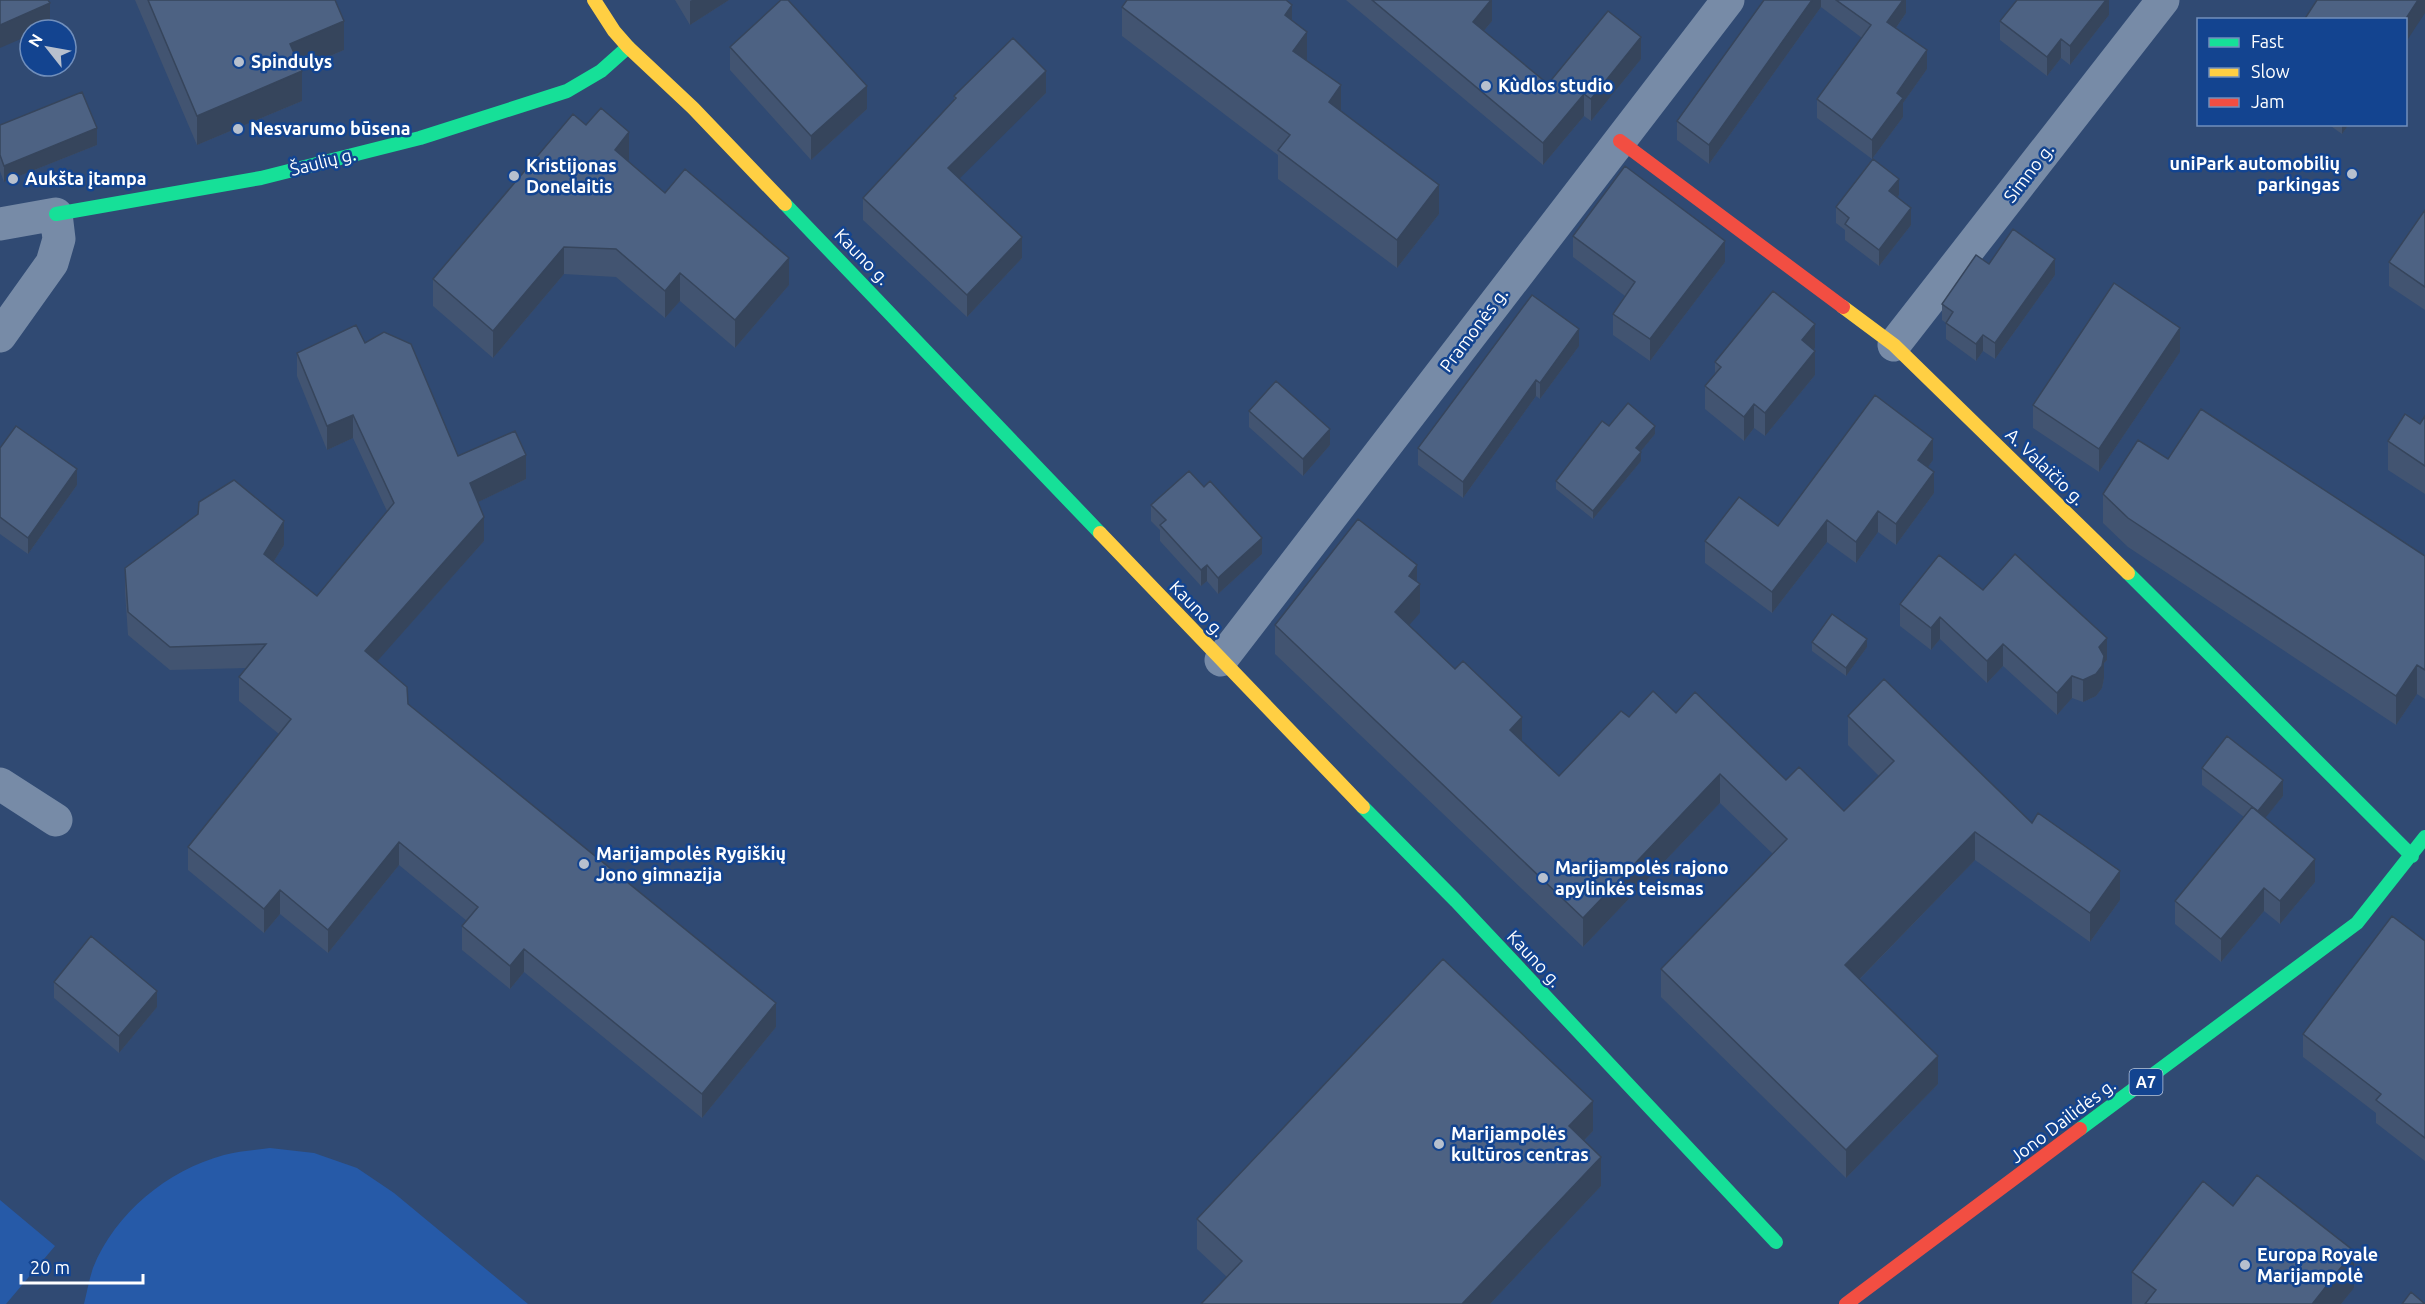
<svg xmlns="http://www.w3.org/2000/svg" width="2425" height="1304" font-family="Ubuntu,sans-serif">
  <rect width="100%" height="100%" fill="#304a73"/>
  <path fill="#265aa8" d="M 270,1148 L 314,1153 L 357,1168 L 394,1193 L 528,1304 L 84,1304 C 87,1292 89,1280 93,1268 C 115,1213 168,1170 224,1155 C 239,1151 255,1150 270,1148 Z
    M 0,1200 L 55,1246 L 6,1304 L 0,1304 Z"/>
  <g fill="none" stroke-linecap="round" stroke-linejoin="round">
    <path stroke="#778ba7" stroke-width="33" d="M 0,224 L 56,214 L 59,239 L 52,263 L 0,336
      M 1894,345 L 2163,0
      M 1221,660 L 1728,0
      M 0,784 L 56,820"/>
    <path stroke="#16e098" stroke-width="14" d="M 785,204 L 1100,533
      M 56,214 L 261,178 L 420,138 L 567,91 L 601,71 L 628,47
      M 2128,573 L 2412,856
      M 1363,807 L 1456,901 L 1776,1242
      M 2080,1129 L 2357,923 L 2425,837"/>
    <path stroke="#ffcf43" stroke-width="14" d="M 594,0 L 614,31 L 628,47 L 693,108 L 785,204
      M 1843,307 L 1894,345 L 2128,573
      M 1100,533 L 1363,807"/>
    <path stroke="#f24e42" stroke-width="14" d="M 1620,141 L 1843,307
      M 1846,1304 L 2080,1129"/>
  </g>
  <path fill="#425471" d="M 135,0 L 335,0 L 344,50 L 301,69 L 302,101 L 197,145 Z
    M 675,0 L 729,0 L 690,25 Z
    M 1346,0 L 1492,0 L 1492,21 L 1484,31 L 1548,84 L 1641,59 L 1591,121 L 1584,116 L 1543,165 Z
    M 1764,0 L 1906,0 L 1906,13 L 1896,28 L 1927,69 L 1903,103 L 1903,117 L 1872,159 L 1817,118 L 1817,99 L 1862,38 L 1821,7 L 1709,164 L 1677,140 L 1677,121 Z
    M 2109,0 L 2109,15 L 2070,65 L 2061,58 L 2047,76 L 2000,40 L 2000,21 Z
    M 1122,7 L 1292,20 L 1307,61 L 1341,111 L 1439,214 L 1397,268 L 1278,179 L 1278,155 L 1122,36 Z
    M 730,47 L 867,109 L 811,160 L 730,70 Z
    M 1046,93 L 959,178 L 1022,258 L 967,317 L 863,220 L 863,198 L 954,100 L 954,96 Z
    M 2328,124 L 2349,124 L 2342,134 Z
    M 0,125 L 97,145 L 4,182 L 0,171 Z
    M 629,160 L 628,161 L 665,193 L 789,285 L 735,348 L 680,301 L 665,318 L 616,277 L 564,274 L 493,358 L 433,306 L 433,279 Z
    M 1899,195 L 1897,198 L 1911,225 L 1879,266 L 1845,240 L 1845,230 L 1836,223 L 1836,207 Z
    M 2425,210 L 2425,310 L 2389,286 L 2389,262 Z
    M 1573,236 L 1725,262 L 1650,361 L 1613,335 L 1613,314 L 1625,296 L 1573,257 Z
    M 1989,264 L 2055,275 L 1995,359 L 1983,351 L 1976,361 L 1946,339 L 1946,323 L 1942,320 L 1942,304 Z
    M 365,343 L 458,456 L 526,479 L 478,502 L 484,541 L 377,661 L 408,704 L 776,1027 L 702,1118 L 524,972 L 510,989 L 462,950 L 462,926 L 467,921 L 399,865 L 328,953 L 280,914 L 264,933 L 188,870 L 188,847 L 279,734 L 239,701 L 239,677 L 247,668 L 170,670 L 128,635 L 125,591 L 125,568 L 284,545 L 274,561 L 317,596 L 387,511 L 353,438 L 327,450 L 297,376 L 297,353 Z
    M 1579,346 L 1540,399 L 1536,396 L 1463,498 L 1418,465 L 1418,448 Z
    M 1815,348 L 1813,350 L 1815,375 L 1765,436 L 1754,428 L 1744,441 L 1705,409 L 1705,386 L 1715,373 L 1715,362 Z
    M 2180,352 L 2099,472 L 2033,428 L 2033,405 Z
    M 1249,411 L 1330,445 L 1303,476 L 1249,427 Z
    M 2425,416 L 2425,494 L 2388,470 L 2388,441 L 2420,424 Z
    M 1609,426 L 1655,434 L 1640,452 L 1641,461 L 1593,519 L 1556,489 L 1556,481 Z
    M 0,448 L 77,485 L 28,554 L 0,534 Z
    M 2168,459 L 2425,556 L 2425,699 L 2417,694 L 2396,725 L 2128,547 L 2103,523 L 2103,494 Z
    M 1933,460 L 1928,467 L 1934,493 L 1896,545 L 1878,532 L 1856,563 L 1827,542 L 1772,613 L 1705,563 L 1705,541 L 1778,526 Z
    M 1151,505 L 1262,554 L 1218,594 L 1207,581 L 1201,586 L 1160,541 L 1160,530 L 1151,521 Z
    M 1417,582 L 1420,613 L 1408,625 L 1522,741 L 1559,776 L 1629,717 L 1676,713 L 1786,780 L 1844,811 L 1879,776 L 1848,745 L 1848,716 L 2032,823 L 2120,900 L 2090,942 L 1975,860 L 1860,979 L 1938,1084 L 1846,1178 L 1661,997 L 1661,969 L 1773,854 L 1720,803 L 1583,947 L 1275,654 L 1275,625 Z
    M 1983,590 L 2107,660 L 2104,663 L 2104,678 L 2102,688 L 2096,696 L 2083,702 L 2072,698 L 2057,715 L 2003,666 L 1987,683 L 1940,639 L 1931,650 L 1900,626 L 1900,604 Z
    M 1812,642 L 1867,647 L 1846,676 L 1812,651 Z
    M 2202,768 L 2283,796 L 2265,818 L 2315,882 L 2280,924 L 2264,911 L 2221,962 L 2175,924 L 2175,901 L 2244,817 L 2202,785 Z
    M 2425,941 L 2425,1161 L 2376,1123 L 2376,1113 L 2303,1057 L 2303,1034 Z
    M 54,982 L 157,1007 L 119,1053 L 54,998 Z
    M 1593,1131 L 1584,1141 L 1601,1186 L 1490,1304 L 1201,1304 L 1227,1277 L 1197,1249 L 1197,1219 Z
    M 2233,1206 L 2354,1288 L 2341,1304 L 2132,1304 L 2132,1272 Z"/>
  <path fill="#36455c" d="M 692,0 L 729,0 L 690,25 L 690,1 Z
    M 1491,0 L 1492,0 L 1492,21 L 1473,44 L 1473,22 Z
    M 1812,0 L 1821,0 L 1821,7 L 1709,164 L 1709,145 Z
    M 1903,0 L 1906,0 L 1906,13 L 1887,41 L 1887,22 Z
    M 2106,0 L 2109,0 L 2109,15 L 2070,65 L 2070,46 Z
    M 2418,0 L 2425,0 L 2425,13 L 2406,42 L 2406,20 L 2405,20 Z
    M 50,3 L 50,27 L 42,30 L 30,30 L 30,35 L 0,48 L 0,25 Z
    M 1292,5 L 1292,33 L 1285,15 Z
    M 344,21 L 344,50 L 290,73 L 290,44 Z
    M 1307,32 L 1307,61 L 1293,51 Z
    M 1641,37 L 1641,59 L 1591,121 L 1591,99 Z
    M 2061,39 L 2061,58 L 2047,76 L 2047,57 Z
    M 1927,50 L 1927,69 L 1903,103 L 1903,117 L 1872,159 L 1872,140 L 1897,93 Z
    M 302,71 L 302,101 L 197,145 L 197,116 Z
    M 1046,71 L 1046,93 L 948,190 L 948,168 Z
    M 1341,85 L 1341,114 L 1329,102 Z
    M 867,86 L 867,109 L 811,160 L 811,136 Z
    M 1584,94 L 1584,116 L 1543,165 L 1543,143 Z
    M 2342,124 L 2349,124 L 2342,134 Z
    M 97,128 L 97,145 L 4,182 L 4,166 Z
    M 629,132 L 629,160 L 615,177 L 615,150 Z
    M 1899,179 L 1899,195 L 1889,208 L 1889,191 Z
    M 1439,185 L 1439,214 L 1397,268 L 1397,240 Z
    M 1911,208 L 1911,225 L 1879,266 L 1879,250 Z
    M 1022,237 L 1022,258 L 967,317 L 967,295 Z
    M 1725,241 L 1725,262 L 1650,361 L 1650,339 Z
    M 564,247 L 564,274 L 493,358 L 493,331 Z
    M 789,258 L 789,285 L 735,348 L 735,320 Z
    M 2055,259 L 2055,275 L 1995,359 L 1995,343 Z
    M 680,273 L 680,301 L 665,318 L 665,291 Z
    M 1815,324 L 1815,348 L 1802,364 L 1802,340 Z
    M 2180,328 L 2180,352 L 2099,472 L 2099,449 Z
    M 1579,329 L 1579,346 L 1540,399 L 1540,383 Z
    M 1983,335 L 1983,351 L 1976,361 L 1976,344 Z
    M 1815,351 L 1815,375 L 1765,436 L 1765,413 Z
    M 1536,380 L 1536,396 L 1463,498 L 1463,482 Z
    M 1754,404 L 1754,428 L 1744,441 L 1744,417 Z
    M 353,415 L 353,438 L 327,450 L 327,426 Z
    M 1655,426 L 1655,434 L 1636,457 L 1636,448 Z
    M 1330,429 L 1330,445 L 1303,476 L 1303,459 Z
    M 1933,439 L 1933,460 L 1918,481 L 1918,460 Z
    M 1641,452 L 1641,461 L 1593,519 L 1593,511 Z
    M 526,455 L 526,479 L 470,506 L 470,483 Z
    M 77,469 L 77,485 L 28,554 L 28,538 Z
    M 1934,472 L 1934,493 L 1896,545 L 1896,524 Z
    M 1878,511 L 1878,532 L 1856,563 L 1856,542 Z
    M 484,517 L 484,541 L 365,675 L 365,651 Z
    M 1827,520 L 1827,542 L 1772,613 L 1772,592 Z
    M 284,521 L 284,545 L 264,577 L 264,554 Z
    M 1262,538 L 1262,554 L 1218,594 L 1218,578 Z
    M 1207,565 L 1207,581 L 1201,586 L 1201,570 Z
    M 1417,565 L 1417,587 L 1420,584 L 1420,613 L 1395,641 L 1395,612 L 1409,576 Z
    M 1940,617 L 1940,639 L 1931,650 L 1931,628 Z
    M 2107,638 L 2107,660 L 2104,663 L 2104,678 L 2102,688 L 2096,696 L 2083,702 L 2083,680 L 2099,647 Z
    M 1867,639 L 1867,647 L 1846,676 L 1846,668 Z
    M 2003,644 L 2003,666 L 1987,683 L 1987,661 Z
    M 2417,665 L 2417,694 L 2396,725 L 2396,696 Z
    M 2072,676 L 2072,698 L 2057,715 L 2057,693 Z
    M 1522,717 L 1522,746 L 1510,730 Z
    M 1720,774 L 1720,803 L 1583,947 L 1583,918 Z
    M 2283,780 L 2283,796 L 2258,827 L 2258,811 Z
    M 1975,832 L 1975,860 L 1845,994 L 1845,965 Z
    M 399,842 L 399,865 L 328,953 L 328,930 Z
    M 2315,859 L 2315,882 L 2280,924 L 2280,901 Z
    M 2120,871 L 2120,900 L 2090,942 L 2090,913 Z
    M 2264,888 L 2264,911 L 2221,962 L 2221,939 Z
    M 280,890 L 280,914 L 264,933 L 264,909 Z
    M 524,949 L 524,972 L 510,989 L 510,966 Z
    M 157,991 L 157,1007 L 119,1053 L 119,1036 Z
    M 776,1003 L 776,1027 L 702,1118 L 702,1094 Z
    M 1938,1056 L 1938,1084 L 1846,1178 L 1846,1150 Z
    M 1593,1101 L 1593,1131 L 1569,1156 L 1569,1126 Z
    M 1601,1157 L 1601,1186 L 1490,1304 L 1462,1304 Z
    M 2354,1251 L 2354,1288 L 2341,1304 L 2313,1304 L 2313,1303 Z"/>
  <path fill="#4d6283" stroke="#36455c" stroke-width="1.5" d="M 0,0 L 48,0 L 50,3 L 0,25 Z
    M 148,0 L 335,0 L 344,21 L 290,44 L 302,71 L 197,116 Z
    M 781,0 L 788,0 L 867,86 L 811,136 L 730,47 Z
    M 1127,0 L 1286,0 L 1292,5 L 1285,15 L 1307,32 L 1293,51 L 1341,85 L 1329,102 L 1439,185 L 1397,240 L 1278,150 L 1290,135 L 1122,7 Z
    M 1372,0 L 1491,0 L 1473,22 L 1548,84 L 1608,11 L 1641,37 L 1591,99 L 1584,94 L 1543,143 Z
    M 1764,0 L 1812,0 L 1709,145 L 1677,121 Z
    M 1836,0 L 1903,0 L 1887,22 L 1927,50 L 1897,93 L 1903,98 L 1872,140 L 1817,99 L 1871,25 Z
    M 2017,0 L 2106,0 L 2070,46 L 2061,39 L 2047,57 L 2000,21 Z
    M 2317,0 L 2418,0 L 2405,20 L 2304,20 Z
    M 1013,38 L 1046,71 L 948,168 L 1022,237 L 967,295 L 863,198 L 956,98 L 954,96 Z
    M 82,92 L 97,128 L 4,166 L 0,155 L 0,125 Z
    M 601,108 L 629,132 L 615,150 L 665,193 L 685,169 L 789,258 L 735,320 L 680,273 L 665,291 L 616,249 L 564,247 L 493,331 L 433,279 L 573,114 L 586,125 Z
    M 1873,159 L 1899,179 L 1889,191 L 1911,208 L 1879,250 L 1845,224 L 1849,218 L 1836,207 Z
    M 1625,166 L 1725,241 L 1650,339 L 1613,314 L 1635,282 L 1573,236 Z
    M 2425,210 L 2425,287 L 2389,262 Z
    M 2013,229 L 2055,259 L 1995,343 L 1983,335 L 1976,344 L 1946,323 L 1953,312 L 1942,304 L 1976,255 L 1989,264 Z
    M 2114,283 L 2180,328 L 2099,449 L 2033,405 Z
    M 1773,291 L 1815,324 L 1802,340 L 1815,351 L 1765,413 L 1754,404 L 1744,417 L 1705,386 L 1721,367 L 1715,362 Z
    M 1532,295 L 1579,329 L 1540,383 L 1536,380 L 1463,482 L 1418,448 Z
    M 356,325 L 365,343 L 384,332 L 411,344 L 458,456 L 515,431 L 526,455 L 470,483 L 484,517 L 365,651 L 407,687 L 408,704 L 776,1003 L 702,1094 L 524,949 L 510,966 L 462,926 L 478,907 L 399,842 L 328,930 L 280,890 L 264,909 L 188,847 L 291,719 L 239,677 L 266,644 L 170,647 L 128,612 L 125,568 L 198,514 L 199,502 L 234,480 L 284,521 L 264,554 L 317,596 L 394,503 L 353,415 L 327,426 L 297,353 Z
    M 1276,381 L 1330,429 L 1303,459 L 1249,411 Z
    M 1875,395 L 1933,439 L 1918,460 L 1934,472 L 1896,524 L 1878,511 L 1856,542 L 1827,520 L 1772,592 L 1705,541 L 1739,497 L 1778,526 Z
    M 1628,403 L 1655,426 L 1636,448 L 1641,452 L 1593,511 L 1556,481 L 1602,421 L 1609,426 Z
    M 2201,409 L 2425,556 L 2425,670 L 2417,665 L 2396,696 L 2128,518 L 2103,494 L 2138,440 L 2168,459 Z
    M 2405,414 L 2420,424 L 2425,416 L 2425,466 L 2388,441 Z
    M 16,426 L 77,469 L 28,538 L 0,517 L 0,448 Z
    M 1189,471 L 1204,487 L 1210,481 L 1262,538 L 1218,578 L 1207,565 L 1201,570 L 1160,525 L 1166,520 L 1151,505 Z
    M 1358,519 L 1417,565 L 1409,576 L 1420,584 L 1395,612 L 1455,669 L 1463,661 L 1522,717 L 1510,730 L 1559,776 L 1621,711 L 1629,717 L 1653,691 L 1676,713 L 1695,692 L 1786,780 L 1799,767 L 1844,811 L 1894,761 L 1848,716 L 1884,679 L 2032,823 L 2038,813 L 2120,871 L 2090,913 L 1975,832 L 1845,965 L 1938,1056 L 1846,1150 L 1661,969 L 1787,839 L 1720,774 L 1583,918 L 1275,625 Z
    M 2015,554 L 2107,638 L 2099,647 L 2104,656 L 2102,666 L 2096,674 L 2083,680 L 2072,676 L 2057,693 L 2003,644 L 1987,661 L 1940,617 L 1931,628 L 1900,604 L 1939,555 L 1983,590 Z
    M 1832,614 L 1867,639 L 1846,668 L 1812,642 Z
    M 2227,736 L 2283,780 L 2258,811 L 2202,768 Z
    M 2252,807 L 2315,859 L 2280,901 L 2264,888 L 2221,939 L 2175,901 Z
    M 2392,916 L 2425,941 L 2425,1138 L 2376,1100 L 2381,1094 L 2303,1034 Z
    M 91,936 L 157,991 L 119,1036 L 54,982 Z
    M 1443,959 L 1593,1101 L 1569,1126 L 1601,1157 L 1462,1304 L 1201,1304 L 1242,1261 L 1197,1219 Z
    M 2257,1175 L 2354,1251 L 2313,1303 L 2315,1304 L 2145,1304 L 2156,1290 L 2132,1272 L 2203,1181 L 2233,1206 Z
    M 2411,1292 L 2425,1304 L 2402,1304 Z"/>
  <g fill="#b7c0ce" stroke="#134490" stroke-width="2">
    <circle cx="239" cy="62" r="6"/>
    <circle cx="1486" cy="86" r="6"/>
    <circle cx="238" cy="129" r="6"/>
    <circle cx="2352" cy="174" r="6"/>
    <circle cx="514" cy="176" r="6"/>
    <circle cx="13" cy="179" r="6"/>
    <circle cx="584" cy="864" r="6"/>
    <circle cx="1543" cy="878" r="6"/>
    <circle cx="1439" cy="1144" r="6"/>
    <circle cx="2245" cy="1265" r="6"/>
  </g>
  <g text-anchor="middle" stroke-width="5" stroke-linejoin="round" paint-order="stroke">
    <rect fill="#134490" stroke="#b8c7de" stroke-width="1.5" x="2129.5" y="1069" width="33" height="26" rx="4.5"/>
    <g font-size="16" font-weight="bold" fill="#fff">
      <text x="2146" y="1088">A7</text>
    </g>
    <g font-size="18" font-weight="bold" fill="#fff" stroke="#134490" text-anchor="start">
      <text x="251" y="68">Spindulys</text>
      <text x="1498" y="92">Kùdlos studio</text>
      <text x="250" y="135">Nesvarumo būsena</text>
      <text x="2340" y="170" text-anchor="end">uniPark automobilių<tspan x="2340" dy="21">parkingas</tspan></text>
      <text x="526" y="172">Kristijonas<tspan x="526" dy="21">Donelaitis</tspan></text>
      <text x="25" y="185">Aukšta įtampa</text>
      <text x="596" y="860">Marijampolės Rygiškių<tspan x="596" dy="21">Jono gimnazija</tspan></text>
      <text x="1555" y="874">Marijampolės rajono<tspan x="1555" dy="21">apylinkės teismas</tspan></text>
      <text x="1451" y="1140">Marijampolės<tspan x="1451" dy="21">kultūros centras</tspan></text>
      <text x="2257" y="1261">Europa Royale<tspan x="2257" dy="21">Marijampolė</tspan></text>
    </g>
    <g font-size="18" fill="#fff" stroke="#134490">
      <text transform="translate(323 162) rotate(-14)" y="6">Šaulių g.</text>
      <text transform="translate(2029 173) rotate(-52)" y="6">Simno g.</text>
      <text transform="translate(862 257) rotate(46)" y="6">Kauno g.</text>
      <text transform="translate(1474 330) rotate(-53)" y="6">Pramonės g.</text>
      <text transform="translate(2045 467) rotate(44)" y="6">A. Valaičio g.</text>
      <text transform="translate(1197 609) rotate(46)" y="6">Kauno g.</text>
      <text transform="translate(1534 959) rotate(47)" y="6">Kauno g.</text>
      <text transform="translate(2063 1121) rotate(-37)" y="6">Jono Dailidės g.</text>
    </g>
  </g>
  <rect x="2197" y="18" width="210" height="108" fill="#134490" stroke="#718fbc" stroke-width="1.5"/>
  <rect x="2209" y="38" width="30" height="9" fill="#16e098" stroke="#718fbc" stroke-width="1.5"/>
  <text x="2251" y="48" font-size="18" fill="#ffffff">Fast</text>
  <rect x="2209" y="68" width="30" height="9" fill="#ffcf43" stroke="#718fbc" stroke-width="1.5"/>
  <text x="2251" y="78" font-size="18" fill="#ffffff">Slow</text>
  <rect x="2209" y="98" width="30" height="9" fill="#f24e42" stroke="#718fbc" stroke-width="1.5"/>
  <text x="2251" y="108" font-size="18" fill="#ffffff">Jam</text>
  <g transform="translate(48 48) rotate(301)"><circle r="28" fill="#134490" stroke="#718fbc" stroke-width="1.5"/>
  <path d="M0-4.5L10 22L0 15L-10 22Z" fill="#b7c0ce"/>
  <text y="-9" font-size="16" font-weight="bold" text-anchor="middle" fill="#ffffff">N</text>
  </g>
  <path d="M21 1274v9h122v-9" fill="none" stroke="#ffffff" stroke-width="3"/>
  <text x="30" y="1274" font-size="18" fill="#ffffff" stroke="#134490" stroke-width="4.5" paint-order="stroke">20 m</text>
</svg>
